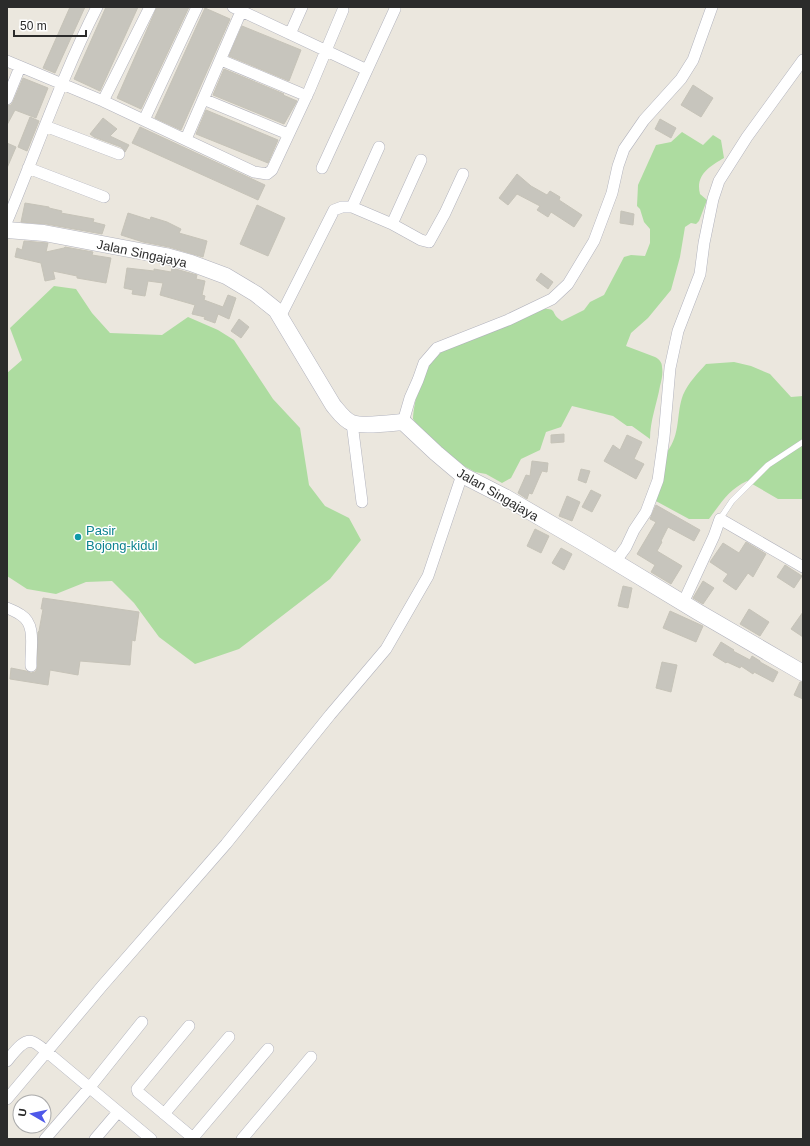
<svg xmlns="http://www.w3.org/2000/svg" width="810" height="1146" font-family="Helvetica,sans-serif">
  <rect width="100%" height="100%" fill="#ebe7de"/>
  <path fill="#addca0" d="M 682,132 L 703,145 L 713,135 L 721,140 L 724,158 C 710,166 695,175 700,194 L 707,200 L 699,221 L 696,224 L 691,223 L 685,227 L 680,257 L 671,290 L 648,318 L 631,333 L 626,346 L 655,357 C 659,359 662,362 662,367 C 663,373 662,379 660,386 C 657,403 650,421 650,439 L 632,426 L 627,426 L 613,416 L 572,406 L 561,427 L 546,432 L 540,450 L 521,459 L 511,478 L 502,483 L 486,474 L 475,472 L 460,464 L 427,438 L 413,419 C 414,401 422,368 436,355 C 439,352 443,350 446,348 L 538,309 C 561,308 548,313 562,321 L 584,310 L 590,302 L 604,295 L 624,257 L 631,255 L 645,256 L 650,243 L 650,229 L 644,222 L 640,209 L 637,206 L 638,185 L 656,145 L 671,142 Z
    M 54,286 L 76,289 L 92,313 L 110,333 L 162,335 L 188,317 L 218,330 L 234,340 L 273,399 L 300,428 L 309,485 L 325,506 L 349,518 L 361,540 L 330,579 L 239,649 L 195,664 L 159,637 L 134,603 L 112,581 L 86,582 L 56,594 L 27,589 L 7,576 L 7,373 L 22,360 L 10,328 Z
    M 734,362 L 751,366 L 770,374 L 791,397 L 803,396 L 803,499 L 778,499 L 747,481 C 728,490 721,503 709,519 L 689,519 L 654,500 L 667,452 C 681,434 676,413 683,395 C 689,382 697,374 706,364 Z"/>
  <path fill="#c7c5bd" stroke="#c6c3b8" d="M 70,7 L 85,7 L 55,73 L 43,68 Z
    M 106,7 L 138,7 L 100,91 L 74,79 Z
    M 157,7 L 189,7 L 141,109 L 117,98 Z
    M 205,8 L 230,19 L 181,130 L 155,118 Z
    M 242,26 L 301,50 L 289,81 L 229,56 Z
    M 224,69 L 284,94 L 283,95 L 297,101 L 284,124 L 213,95 Z
    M 23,78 L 48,88 L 36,118 L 15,110 L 7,125 L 7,106 L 11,105 L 13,102 Z
    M 693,85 L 713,98 L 701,117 L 681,105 Z
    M 206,110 L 278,140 L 268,163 L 196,134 Z
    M 30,117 L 39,121 L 27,151 L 18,147 Z
    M 103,118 L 117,129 L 110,136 L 129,145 L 125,152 L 121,147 L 94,137 L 90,134 Z
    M 660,119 L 676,128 L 671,138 L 655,129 Z
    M 140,127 L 265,185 L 258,200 L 132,143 Z
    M 7,143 L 16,147 L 7,168 Z
    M 517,174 L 531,186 L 547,195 L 550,191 L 560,197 L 559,200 L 582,215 L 574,227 L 551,212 L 548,217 L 537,210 L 540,206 L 517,194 L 508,205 L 499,198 Z
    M 25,203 L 49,207 L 49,208 L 62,211 L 61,213 L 94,219 L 93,222 L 105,225 L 102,234 L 46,224 L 21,222 Z
    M 257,205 L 285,218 L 268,256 L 240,244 Z
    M 621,211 L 634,214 L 633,225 L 620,223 Z
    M 128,213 L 150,220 L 151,217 L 167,222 L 181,229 L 179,233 L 207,241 L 203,257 L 169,247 L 143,242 L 121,235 Z
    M 24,241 L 48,243 L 46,252 L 64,248 L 65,247 L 93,252 L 92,255 L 111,258 L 106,283 L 77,278 L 77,276 L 53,271 L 55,279 L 45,281 L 41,263 L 15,257 L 17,248 L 22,250 Z
    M 127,268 L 154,271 L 154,269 L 171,272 L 172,268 L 197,275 L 196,279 L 205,281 L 202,295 L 205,296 L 204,300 L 223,307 L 228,295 L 236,298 L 229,319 L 218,314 L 215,323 L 204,319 L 205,317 L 192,314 L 195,305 L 160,295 L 163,283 L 148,281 L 145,296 L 132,294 L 133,290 L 124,288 Z
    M 541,273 L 553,282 L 548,289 L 536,280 Z
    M 239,319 L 249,327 L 241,338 L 231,331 Z
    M 564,434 L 564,442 L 551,443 L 551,435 Z
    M 627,435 L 642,442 L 634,459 L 644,464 L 636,479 L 604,461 L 613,445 L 620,450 Z
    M 532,461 L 548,463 L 547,472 L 542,471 L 532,494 L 529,493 L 527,499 L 518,493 L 526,475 L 530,476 Z
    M 581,469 L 590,471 L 586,483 L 578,480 Z
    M 591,490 L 601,495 L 592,512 L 582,507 Z
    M 567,496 L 580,502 L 572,521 L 559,516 Z
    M 656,505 L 700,530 L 694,541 L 668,527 L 661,541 L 662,542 L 657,551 L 682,566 L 671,584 L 651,572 L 655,565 L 637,554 L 656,522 L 650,519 Z
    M 535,529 L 549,536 L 541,553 L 527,546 Z
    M 746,542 L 766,554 L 753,577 L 748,573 L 736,590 L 723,581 L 728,574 L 710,562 L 723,543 L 739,553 Z
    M 561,548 L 572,554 L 564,570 L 552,563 Z
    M 785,565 L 802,576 L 794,588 L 777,577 Z
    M 703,581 L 714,588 L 703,604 L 693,598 Z
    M 623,586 L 632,588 L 628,608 L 618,606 Z
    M 43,598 L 139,612 L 135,641 L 132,640 L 130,665 L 80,661 L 78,675 L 50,670 L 48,685 L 10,679 L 11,668 L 26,671 L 31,673 L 35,672 L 37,669 L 38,632 L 39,631 L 43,609 L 41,609 Z
    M 749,609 L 769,622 L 760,636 L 740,624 Z
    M 670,611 L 703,626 L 696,642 L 663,628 Z
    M 803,612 L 803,637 L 791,629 Z
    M 721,642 L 734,650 L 733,651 L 750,660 L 752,656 L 760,661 L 760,662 L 778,672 L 773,682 L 754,672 L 753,674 L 741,666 L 740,668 L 727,662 L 726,663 L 713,655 Z
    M 662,662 L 677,665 L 671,692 L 656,688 Z
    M 800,682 L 803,682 L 803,699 L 794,695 Z"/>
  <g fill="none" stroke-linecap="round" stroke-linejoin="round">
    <g stroke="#b2b3bd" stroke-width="6">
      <path id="lane" d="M 720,519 L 732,501 L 768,465 L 803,442"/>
    </g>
    <g stroke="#b2b3bd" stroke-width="12">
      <path id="street" d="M 233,7 L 367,70
        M 290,34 L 302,7
        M 221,60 L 307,96
        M 7,61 L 103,101 L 254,172 L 267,174 L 272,170 L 309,91 L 343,10
        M 7,99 L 20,67
        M 203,99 L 288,134
        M 103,101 L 150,7
        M 144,120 L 197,7
        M 45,126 L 119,154
        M 186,139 L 243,7
        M 28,168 L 104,197
        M 322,168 L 395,9
        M 352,207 L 379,147
        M 7,221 C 37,149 62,76 97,7
        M 392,224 L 421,160
        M 280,317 L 334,210 L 342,207 L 352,207 L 392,224 L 421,240 L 429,242 L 445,213 L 463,174
        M 403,422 L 410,398 L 418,380 L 424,363 L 437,348 L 508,320 L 552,299 L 568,284 L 594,241 L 612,193 L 618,166 L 624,149 L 644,120 L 681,79 L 693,60 L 712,7
        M 352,423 L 362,502
        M 615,562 L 626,547 L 634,530 L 646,512 L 658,480 L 664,437 L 670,368 L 678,331 L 700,274 L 704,243 L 713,199 L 719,181 L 747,137 L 803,60
        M 683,603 L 714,536 L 720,519 L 803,567
        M 7,608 C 12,610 17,612 21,615 C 37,625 30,649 31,666
        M 189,1026 L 137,1089 L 138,1092 L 193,1138
        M 7,1061 C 13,1054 23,1038 33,1042 C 38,1044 43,1049 47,1052 L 151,1139
        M 7,1099 L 102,986 L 226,844 L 330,715 L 386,649 L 428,576 L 462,475
        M 164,1114 L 229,1037
        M 45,1139 L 90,1087 L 142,1022
        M 95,1139 L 118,1112
        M 192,1139 L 268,1049
        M 242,1139 L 311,1057"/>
    </g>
    <g stroke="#b2b3bd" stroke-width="17">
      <path id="secondary" d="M 7,230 L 44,233 L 166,256 L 191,263 L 226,276 L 256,294 L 276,310 L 333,405 C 338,411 344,420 352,423 C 364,427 391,423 403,422 L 436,453 L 462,475 L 505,497 L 584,543 L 698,612 L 803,673"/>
    </g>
    <use href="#lane" stroke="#fff" stroke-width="5.5"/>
    <use href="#street" stroke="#fff" stroke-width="11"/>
    <use href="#secondary" stroke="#fff" stroke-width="16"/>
  </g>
  <circle fill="#0f9aa8" stroke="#fff" stroke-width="1.5" cx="78" cy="537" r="4"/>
  <g text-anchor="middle" stroke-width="3" stroke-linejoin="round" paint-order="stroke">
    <g font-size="13" fill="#2b2b2b" stroke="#fff">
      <text transform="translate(142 253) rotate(12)" y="5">Jalan Singajaya</text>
      <text transform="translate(498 494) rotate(30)" y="5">Jalan Singajaya</text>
    </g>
    <g font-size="13" fill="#0d838f" stroke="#fff" text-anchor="start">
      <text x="86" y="535">Pasir<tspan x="86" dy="15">Bojong-kidul</tspan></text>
    </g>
  </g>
  <rect width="810" height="1146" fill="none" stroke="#2b2b2b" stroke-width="16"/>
  <g transform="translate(32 1114) rotate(279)"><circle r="19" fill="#ffffff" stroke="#aaaaaa"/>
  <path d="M0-3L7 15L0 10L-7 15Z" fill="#4e58e9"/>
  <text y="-6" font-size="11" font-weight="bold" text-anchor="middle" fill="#2b2b2b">U</text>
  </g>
  <path d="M14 30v6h72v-6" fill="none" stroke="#2b2b2b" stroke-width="2"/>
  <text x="20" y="30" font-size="12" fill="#2b2b2b" stroke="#ffffff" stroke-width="3" paint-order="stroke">50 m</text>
</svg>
